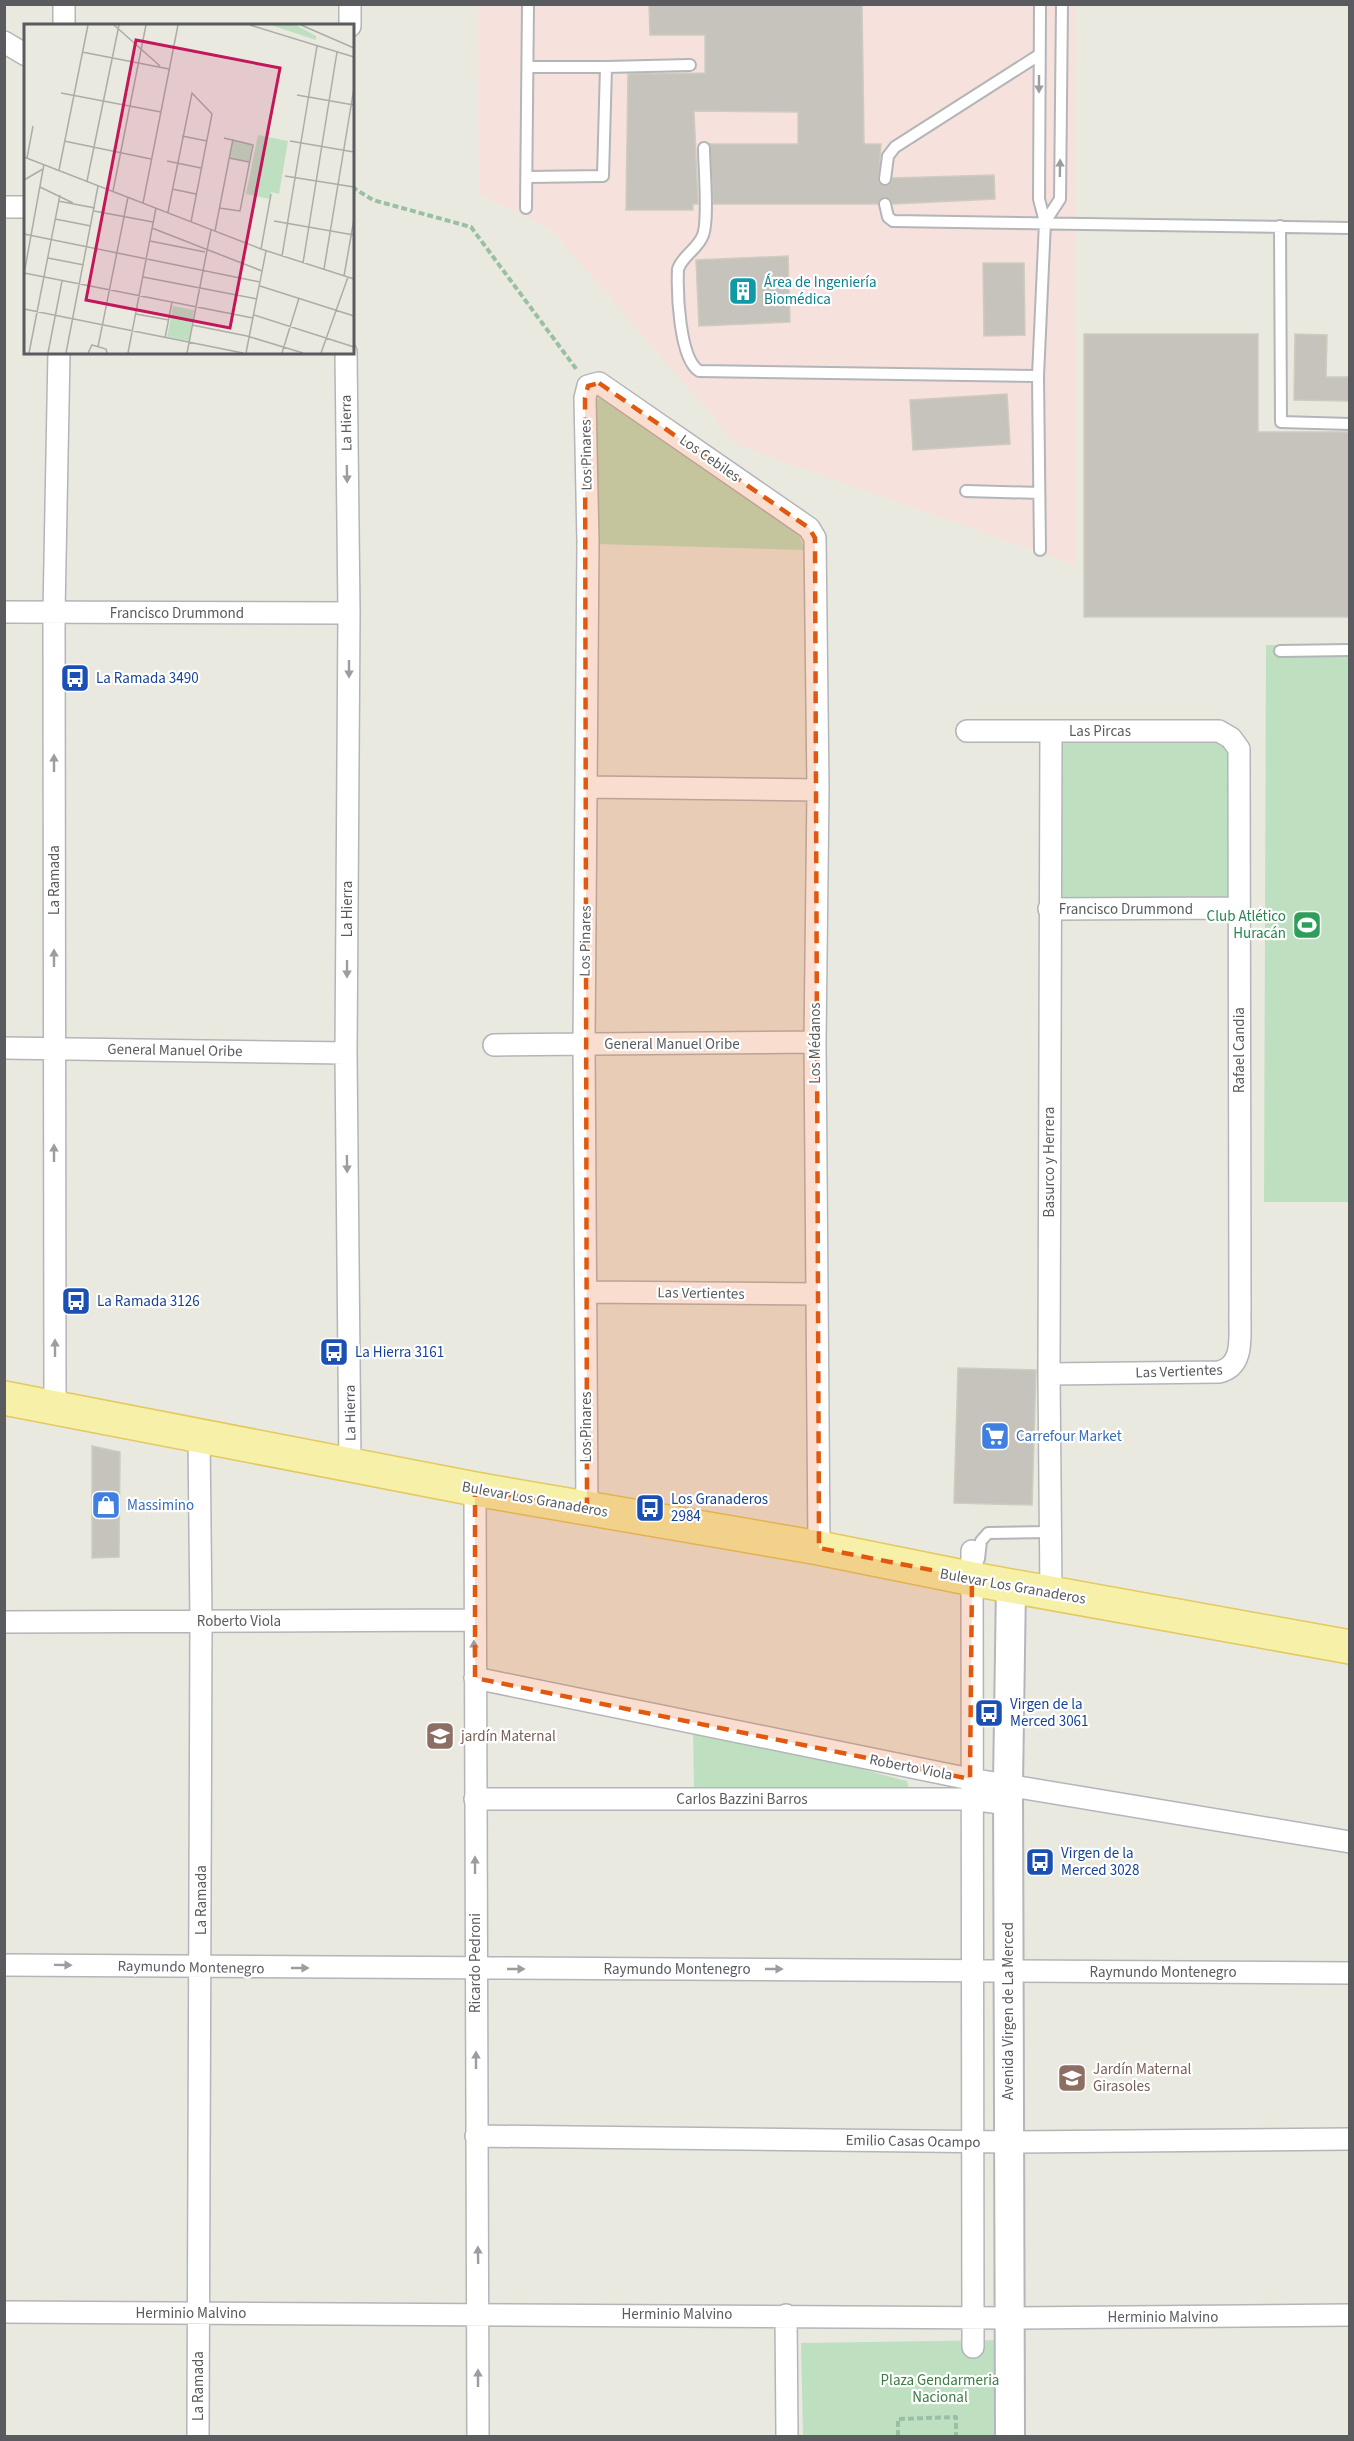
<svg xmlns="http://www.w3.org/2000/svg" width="1354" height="2441" font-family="'Source Sans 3',sans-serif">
  <rect width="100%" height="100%" fill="#eae9e0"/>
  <path fill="#f7e1dc" d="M 478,5 L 1076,5 L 1075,565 L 737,445 L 552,230 L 479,194 Z"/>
  <path fill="#bee0c1" d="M 602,395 L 798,533 L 805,550 L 597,544 L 595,402 Z
    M 1266,645 L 1349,647 L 1349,1202 L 1264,1202 Z
    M 1049,732 L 1231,738 L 1239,908 L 1049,909 Z
    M 693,1725 L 907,1781 L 909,1789 L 694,1793 Z
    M 1001,2340 L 1003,2436 L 803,2436 L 801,2343 Z"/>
  <path fill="#c6c3bc" stroke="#cecbbf" stroke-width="1.5" d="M 649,4 L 862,4 L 864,144 L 881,144 L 878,182 L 885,186 L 891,184 L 893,178 L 994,175 L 995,199 L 893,204 L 890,199 L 884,197 L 878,204 L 713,204 L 710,144 L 798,144 L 798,112 L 694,111 L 698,204 L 693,204 L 693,210 L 626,210 L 628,74 L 705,73 L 705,35 L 650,35 Z
    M 788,256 L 790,322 L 699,326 L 696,260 Z
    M 983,263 L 1024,263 L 1025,335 L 984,336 Z
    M 1084,334 L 1258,334 L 1258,432 L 1350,432 L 1350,617 L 1084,617 Z
    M 1295,334 L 1327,335 L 1326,377 L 1350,377 L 1350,401 L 1294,400 Z
    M 1007,394 L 1010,444 L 913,450 L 910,400 Z
    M 958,1368 L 1036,1370 L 1032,1505 L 954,1503 Z
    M 92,1446 L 120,1452 L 119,1557 L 92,1558 Z"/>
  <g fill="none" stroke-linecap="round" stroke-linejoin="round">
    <g stroke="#b3b5b9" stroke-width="14">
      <path id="lane" d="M 606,67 L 690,65
        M 704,148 C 704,167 709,219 703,235 C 698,249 683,255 678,269 C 677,292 679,358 699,371 L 1038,376 L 1045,222 L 1039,199 L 1040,4
        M 527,177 L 603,176 L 606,67 L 528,67
        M 885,179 L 888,156 L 895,147 L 1039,55
        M 885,204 L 888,217 L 893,221 L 1350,228
        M 526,208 L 528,4
        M 1045,222 L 1060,199 L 1062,4
        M 1280,226 L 1281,422 L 1350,424
        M 1038,376 L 1040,550
        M 966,491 L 1039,493
        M 1280,651 L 1350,650
        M 979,1559 L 981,1541 L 988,1533 L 1051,1532"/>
    </g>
    <g stroke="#b3b5b9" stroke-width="24">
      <path id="street" d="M 64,4 L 64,26
        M 350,26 L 350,4
        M 4,42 L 26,55
        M 4,207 L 26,207
        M 346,352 L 349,613 L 346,1053 L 350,1465
        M 4,612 L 349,613
        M 967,731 L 1219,731 L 1231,738 L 1239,749 L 1240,1311 C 1239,1333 1246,1366 1219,1372 L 1049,1374
        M 586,787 L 818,790
        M 1049,909 L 1239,908
        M 494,1045 L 815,1042
        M 4,1048 L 346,1053
        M 586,1292 L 816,1294
        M 55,1407 L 54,612 L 59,352
        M 475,1489 L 478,2436
        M 587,1508 L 584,1044 L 588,542 L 585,398 L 588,386 L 599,383 L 809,528 L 815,538 L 818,790 L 815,1042 L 819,1548
        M 972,1551 L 973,2347
        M 1051,1593 L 1049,1374 L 1051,731
        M 4,1622 L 474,1620
        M 475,1678 L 970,1779 L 1350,1842
        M 475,1799 L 971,1799 L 1008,1804
        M 4,1965 L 1350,1973
        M 476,2136 L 1009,2142 L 1350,2139
        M 4,2312 L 1010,2318 L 1350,2315
        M 786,2315 L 787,2436
        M 198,2436 L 201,1621 L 199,1436"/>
    </g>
    <g stroke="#b4b6bb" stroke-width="32">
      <path id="secondary" d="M 1010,2436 L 1008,1784 L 1011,1586"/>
    </g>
    <g stroke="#e3c960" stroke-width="36">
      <path id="primary" d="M 4,1398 L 475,1489 L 819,1548 L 978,1580 L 1350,1647"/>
    </g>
    <path stroke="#99c0a6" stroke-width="4" stroke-dasharray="6 3" stroke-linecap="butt" d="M 352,187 L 373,200 L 471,227 L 577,370
      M 898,2436 L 898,2419 L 956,2417 L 956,2436"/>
    <use href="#lane" stroke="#fff" stroke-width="10"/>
    <use href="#street" stroke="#fff" stroke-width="21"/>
    <use href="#secondary" stroke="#fff" stroke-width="28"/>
    <use href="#primary" stroke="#f7f0a9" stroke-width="33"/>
  </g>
  <defs><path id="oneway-solid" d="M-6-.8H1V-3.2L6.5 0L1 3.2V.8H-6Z" transform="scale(1.5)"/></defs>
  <g fill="#9b9d9f">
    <use href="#oneway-solid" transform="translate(1039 84) rotate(90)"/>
    <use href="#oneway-solid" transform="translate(1060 168) rotate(-89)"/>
    <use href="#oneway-solid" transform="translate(347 474) rotate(89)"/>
    <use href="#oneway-solid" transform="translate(349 669) rotate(90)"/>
    <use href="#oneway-solid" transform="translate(54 763) rotate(-90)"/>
    <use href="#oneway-solid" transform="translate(54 958) rotate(-90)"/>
    <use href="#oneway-solid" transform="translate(347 969) rotate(90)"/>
    <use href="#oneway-solid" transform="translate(54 1153) rotate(-90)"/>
    <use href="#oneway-solid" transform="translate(347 1164) rotate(89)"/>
    <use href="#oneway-solid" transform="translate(55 1348) rotate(-90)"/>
    <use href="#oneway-solid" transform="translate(474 1649) rotate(-91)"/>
    <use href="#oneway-solid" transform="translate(475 1865) rotate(-90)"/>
    <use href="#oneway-solid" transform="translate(63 1965) rotate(1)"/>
    <use href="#oneway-solid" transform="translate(300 1968)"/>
    <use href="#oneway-solid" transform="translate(516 1969)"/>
    <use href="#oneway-solid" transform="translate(774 1969)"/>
    <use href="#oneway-solid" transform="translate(476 2060) rotate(-90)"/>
    <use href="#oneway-solid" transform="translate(478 2255) rotate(-91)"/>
    <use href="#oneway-solid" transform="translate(478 2378) rotate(-90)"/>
  </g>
  <path fill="#e15910" fill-opacity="0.2" stroke="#e15910" stroke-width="4.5" stroke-dasharray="12 8" stroke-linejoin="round" d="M 599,383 L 809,528 L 815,538 L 819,1548 L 972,1578 L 970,1779 L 475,1678 L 475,1489 L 587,1508 L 585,398 L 588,386 Z"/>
  <defs>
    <g id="building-square" transform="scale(1.5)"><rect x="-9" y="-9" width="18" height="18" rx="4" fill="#0f9aa8" stroke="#fff"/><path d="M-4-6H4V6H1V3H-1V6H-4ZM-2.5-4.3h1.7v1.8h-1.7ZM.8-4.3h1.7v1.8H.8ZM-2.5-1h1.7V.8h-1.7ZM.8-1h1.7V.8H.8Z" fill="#fff"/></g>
    <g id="bus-square" transform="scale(1.5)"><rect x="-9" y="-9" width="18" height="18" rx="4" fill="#1a4fb4" stroke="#fff"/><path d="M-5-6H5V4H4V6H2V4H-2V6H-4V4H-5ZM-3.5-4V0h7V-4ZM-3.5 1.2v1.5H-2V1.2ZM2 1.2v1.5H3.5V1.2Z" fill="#fff"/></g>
    <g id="stadium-square" transform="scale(1.5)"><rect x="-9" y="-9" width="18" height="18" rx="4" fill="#2e9e5b" stroke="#fff"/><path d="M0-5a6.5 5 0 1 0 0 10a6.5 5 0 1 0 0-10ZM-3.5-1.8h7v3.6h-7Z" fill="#fff"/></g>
    <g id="supermarket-square" transform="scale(1.5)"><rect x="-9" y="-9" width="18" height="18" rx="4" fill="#3f7fe0" stroke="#fff"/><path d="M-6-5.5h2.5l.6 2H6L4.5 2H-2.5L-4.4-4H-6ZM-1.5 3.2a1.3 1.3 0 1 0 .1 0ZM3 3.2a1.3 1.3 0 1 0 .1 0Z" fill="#fff"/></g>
    <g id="shop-square" transform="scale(1.5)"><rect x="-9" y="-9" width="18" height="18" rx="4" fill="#3f7fe0" stroke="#fff"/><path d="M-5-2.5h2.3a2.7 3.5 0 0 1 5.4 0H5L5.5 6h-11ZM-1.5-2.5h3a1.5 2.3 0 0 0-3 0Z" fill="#fff"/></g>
    <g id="school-square" transform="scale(1.5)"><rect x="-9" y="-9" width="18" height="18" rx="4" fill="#8d6e63" stroke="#fff"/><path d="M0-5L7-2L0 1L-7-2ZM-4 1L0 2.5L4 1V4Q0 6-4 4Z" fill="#fff"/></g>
  </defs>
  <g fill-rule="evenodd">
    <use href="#building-square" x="743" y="291"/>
    <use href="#bus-square" x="75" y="678"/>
    <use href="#stadium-square" x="1307" y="925"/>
    <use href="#bus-square" x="76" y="1301"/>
    <use href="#bus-square" x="334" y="1352"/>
    <use href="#supermarket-square" x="995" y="1436"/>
    <use href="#shop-square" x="106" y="1505"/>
    <use href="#bus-square" x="650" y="1508"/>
    <use href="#bus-square" x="989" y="1713"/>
    <use href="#school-square" x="440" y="1736"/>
    <use href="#bus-square" x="1040" y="1862"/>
    <use href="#school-square" x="1072" y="2078"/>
  </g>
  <g text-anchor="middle" stroke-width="4.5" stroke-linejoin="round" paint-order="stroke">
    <g font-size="15" fill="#0d838f" stroke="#fff" text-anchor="start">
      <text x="764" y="287">Área de Ingeniería<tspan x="764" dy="17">Biomédica</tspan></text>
    </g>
    <g font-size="15" fill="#595b5f" stroke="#fff">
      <text transform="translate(346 423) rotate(-91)" y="5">La Hierra</text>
      <text transform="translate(586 455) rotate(-91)" y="5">Los Pinares</text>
      <text transform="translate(710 458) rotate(35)" y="5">Los Cebiles</text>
      <text x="177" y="618">Francisco Drummond</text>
      <text x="1100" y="736">Las Pircas</text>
      <text transform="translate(54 880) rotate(-90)" y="5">La Ramada</text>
      <text transform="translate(347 909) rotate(-90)" y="5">La Hierra</text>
      <text x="1126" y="914">Francisco Drummond</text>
      <text transform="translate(585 941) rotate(-89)" y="5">Los Pinares</text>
      <text transform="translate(815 1043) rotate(-90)" y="5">Los Médanos</text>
      <text x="672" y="1049">General Manuel Oribe</text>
      <text transform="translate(175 1050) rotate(1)" y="5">General Manuel Oribe</text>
      <text transform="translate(1239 1050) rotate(-90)" y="5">Rafael Candia</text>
      <text transform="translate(1049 1162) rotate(-90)" y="5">Basurco y Herrera</text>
      <text transform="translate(701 1293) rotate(1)" y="5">Las Vertientes</text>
      <text transform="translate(1179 1371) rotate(-2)" y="5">Las Vertientes</text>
      <text transform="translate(350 1413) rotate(-91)" y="5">La Hierra</text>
      <text transform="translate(586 1427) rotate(-90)" y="5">Los Pinares</text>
      <text transform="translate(535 1499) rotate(10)" y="5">Bulevar Los Granaderos</text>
      <text transform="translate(1013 1586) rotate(10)" y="5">Bulevar Los Granaderos</text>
      <text x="239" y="1626">Roberto Viola</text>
      <text transform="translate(911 1767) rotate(11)" y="5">Roberto Viola</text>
      <text x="742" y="1804">Carlos Bazzini Barros</text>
      <text transform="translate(201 1900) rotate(-90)" y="5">La Ramada</text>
      <text transform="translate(475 1963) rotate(-90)" y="5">Ricardo Pedroni</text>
      <text transform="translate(191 1967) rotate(1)" y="5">Raymundo Montenegro</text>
      <text x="677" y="1974">Raymundo Montenegro</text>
      <text x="1163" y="1977">Raymundo Montenegro</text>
      <text transform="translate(1008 2011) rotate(-90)" y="5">Avenida Virgen de La Merced</text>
      <text transform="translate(913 2141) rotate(1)" y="5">Emilio Casas Ocampo</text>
      <text x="191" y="2318">Herminio Malvino</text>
      <text x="677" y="2319">Herminio Malvino</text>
      <text x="1163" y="2322">Herminio Malvino</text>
      <text transform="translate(198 2386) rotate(-90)" y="5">La Ramada</text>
    </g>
    <g font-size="15" fill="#164399" stroke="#fff" text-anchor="start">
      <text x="96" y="683">La Ramada 3490</text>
      <text x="97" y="1306">La Ramada 3126</text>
      <text x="355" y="1357">La Hierra 3161</text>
      <text x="671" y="1504">Los Granaderos<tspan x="671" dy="17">2984</tspan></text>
      <text x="1010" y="1709">Virgen de la<tspan x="1010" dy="17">Merced 3061</tspan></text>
      <text x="1061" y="1858">Virgen de la<tspan x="1061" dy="17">Merced 3028</tspan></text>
    </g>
    <g font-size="15" fill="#27864d" stroke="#fff" text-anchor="end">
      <text x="1286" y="921">Club Atlético<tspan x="1286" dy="17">Huracán</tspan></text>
    </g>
    <g font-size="15" fill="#366cbe" stroke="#fff" text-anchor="start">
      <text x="1016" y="1441">Carrefour Market</text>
      <text x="127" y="1510">Massimino</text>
    </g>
    <g font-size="15" fill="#785e54" stroke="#fff" text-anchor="start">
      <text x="461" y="1741">jardín Maternal</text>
      <text x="1093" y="2074">Jardín Maternal<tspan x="1093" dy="17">Girasoles</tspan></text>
    </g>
    <g font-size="15" fill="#3b7c43" stroke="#fff">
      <text x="940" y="2385">Plaza Gendarmeria<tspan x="940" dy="17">Nacional</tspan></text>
    </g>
  </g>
  <g transform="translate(24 24)">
    <rect width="330" height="330" fill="#eae9e0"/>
    <path d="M 247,1 L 272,1 L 292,12 L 292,16 ZM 234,111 L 264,117 L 255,170 L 247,168 L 246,175 L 222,170 ZM 209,115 L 228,120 L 225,138 L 205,134 ZM 149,282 L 170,286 L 165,317 L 143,313 Z" fill="#bee0c1"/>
    <path fill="none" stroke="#acaca8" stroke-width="1.5" d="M 90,1 L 136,42M 226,1 L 330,33M 277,1 L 330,24M 58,28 L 145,45M 37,69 L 137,88M 273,71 L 330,81M 158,112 L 183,117M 40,117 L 127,135M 266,117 L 330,128M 0,133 L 237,225 L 330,255M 3,134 L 9,102M 205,134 L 225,138M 143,137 L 177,144M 35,146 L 64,1M 261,152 L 330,163M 0,156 L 19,145M 63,157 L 95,1M 16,163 L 49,179M 148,165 L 172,170M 89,167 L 122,1M 34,177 L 71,184M 119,179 L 154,1M 195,184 L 216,187 L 229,121 L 200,114M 70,187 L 129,198M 144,188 L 168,69 L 188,90 L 167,198M 31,195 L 67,202M 250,197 L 330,211M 128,204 L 238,247M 191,207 L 209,115M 0,210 L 236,258M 126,217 L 181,228M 237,225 L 247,170M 258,232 L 293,22M 24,234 L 60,241M 279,239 L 313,28M 300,245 L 330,64M 0,249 L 229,294M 0,250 L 20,140M 320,252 L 330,195M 119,253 L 233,275M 236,262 L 330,292M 0,285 L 219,329M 112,290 L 145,296M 230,291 L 330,323M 168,301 L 223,312 L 279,329M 141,314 L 148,278M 74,323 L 104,173M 5,329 L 36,171M 24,329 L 38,257M 42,329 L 74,162M 64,329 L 68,321 L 82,325 L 83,329M 104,329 L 132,184M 163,329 L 187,206M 222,329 L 242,227M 258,329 L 275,274M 297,329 L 324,253"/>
    <path fill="#c2185b" fill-opacity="0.15" stroke="#c2185b" stroke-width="3" d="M 112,16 L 256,44 L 206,304 L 62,276 Z"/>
    <rect width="330" height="330" fill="none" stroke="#595b5f" stroke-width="3"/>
  </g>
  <rect width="1354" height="2441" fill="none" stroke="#595b5f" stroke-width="12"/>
</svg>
